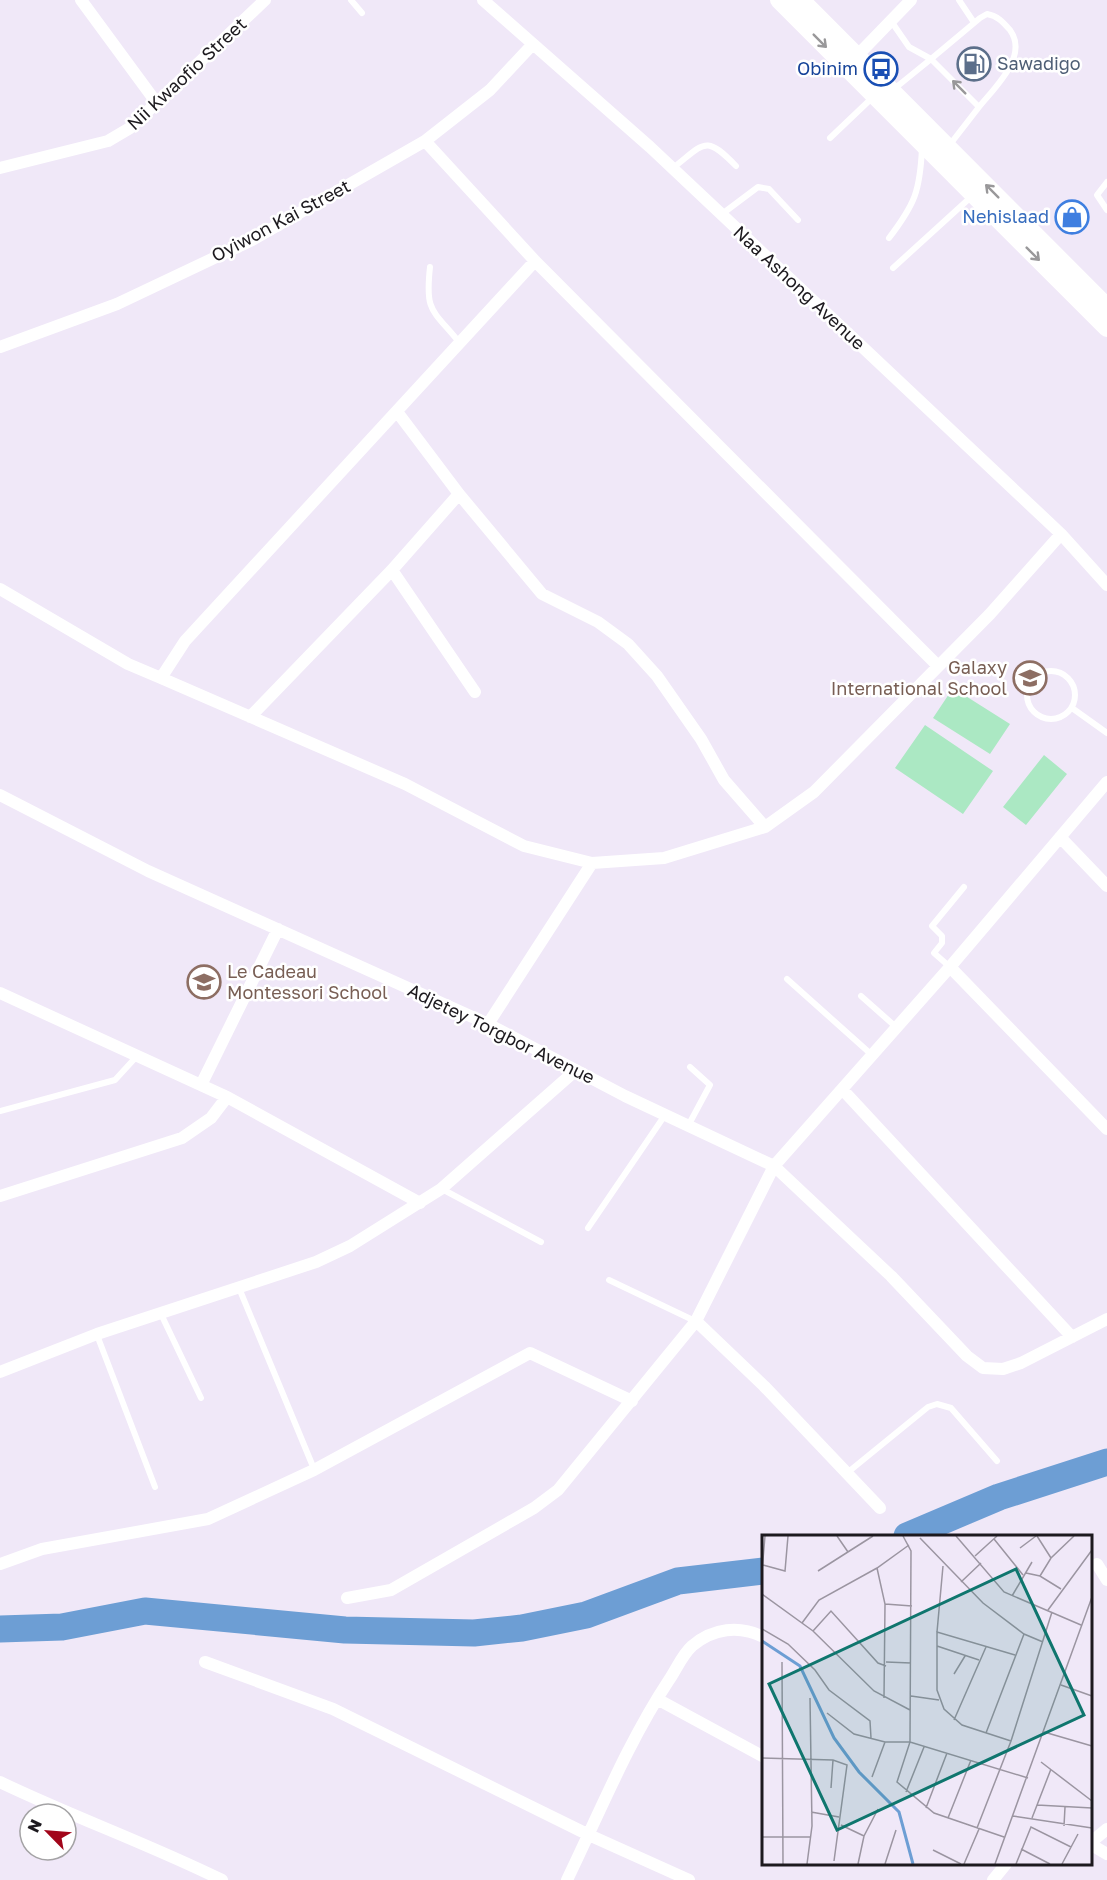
<svg xmlns="http://www.w3.org/2000/svg" width="1107" height="1880" font-family="'Golos Text',sans-serif">
  <rect width="100%" height="100%" fill="#f0e8f8"/>
  <path fill="#abe8c3" d="M 953,688 L 1010,724 L 990,754 L 933,718 Z
    M 925,725 L 993,771 L 963,814 L 895,768 Z
    M 1044,755 L 1067,774 L 1026,825 L 1003,807 Z"/>
  <g fill="none" stroke-linecap="round" stroke-linejoin="round">
    <path stroke="#6d9ed4" stroke-width="27" d="M 907,1536 L 999,1497 L 1107,1462
      M 0,1629 L 62,1627 L 145,1611 L 345,1630 L 474,1633 L 522,1628 L 586,1615 L 678,1581 L 764,1571"/>
    <path stroke="#fff" stroke-width="6" d="M 351,0 L 362,13
      M 959,0 L 973,21
      M 891,21 L 909,47 L 931,59 L 980,18 L 987,14 C 998,16 1003,22 1010,30 C 1029,56 995,87 979,107
      M 894,89 L 931,59 L 979,107 L 948,147
      M 830,138 L 872,98
      M 673,168 C 705,143 705,134 736,166
      M 1107,182 L 1097,195 L 1107,210
      M 722,214 L 758,187 L 769,189 L 798,220
      M 889,238 C 915,204 920,191 922,148
      M 430,267 C 425,312 432,309 459,342
      M 893,268 L 971,197
      M1027 695a24 24 0 1 1 48 0a24 24 0 1 1-48 0Z
      M 1072,708 L 1107,733
      M 950,967 L 934,953 L 942,943 L 942,936 L 932,926 L 964,887
      M 787,979 L 872,1055
      M 861,996 L 896,1027
      M 0,1111 L 115,1080 L 137,1056
      M 688,1126 L 710,1085 L 690,1067
      M 442,1189 L 541,1242
      M 588,1228 L 665,1115
      M 609,1280 L 695,1321
      M 239,1288 L 314,1469
      M 161,1314 L 201,1398
      M 97,1335 L 155,1487
      M 847,1473 L 928,1407 L 937,1404 L 951,1408 L 997,1461"/>
    <path stroke="#fff" stroke-width="12" d="M 81,0 L 156,102
      M 483,0 L 650,147 L 1061,534 L 1107,585
      M 853,60 L 911,0
      M 425,141 L 535,261 L 937,665
      M 0,168 L 108,141 L 130,128 L 265,0
      M 535,261 L 185,641 L 161,678 L 405,784 L 524,846 L 592,863 L 664,858 L 765,827 L 814,792 L 990,614 L 1061,534
      M 0,347 L 117,304 L 252,240 L 425,141 L 490,90 L 532,45
      M 398,413 L 459,494 L 542,594 L 598,622 L 628,644 L 657,676 L 701,739 L 724,780 L 765,827
      M 392,570 L 475,692
      M 0,589 L 128,664 L 161,678
      M 250,717 L 392,570 L 459,494
      M 0,795 L 148,871 L 488,1024 L 625,1096 L 774,1166 L 891,1276 L 967,1356 L 983,1368 L 1003,1369 L 1021,1363 L 1107,1319
      M 1060,837 L 1107,886
      M 950,967 L 1107,1129
      M 0,993 L 227,1097 L 420,1203
      M 488,1024 L 592,863
      M 201,1085 L 278,929
      M 842,1089 L 1072,1337
      M 0,1196 L 182,1138 L 211,1118 L 227,1097
      M 696,1321 L 764,1386 L 880,1508
      M 0,1372 L 97,1334 L 316,1262 L 350,1246 L 441,1189 L 575,1071
      M 0,1564 L 42,1549 L 208,1519 L 314,1470 L 530,1353 L 632,1401
      M 1097,1564 L 1107,1580
      M 347,1598 L 391,1590 L 534,1508 L 558,1490 L 696,1321 L 774,1166 L 950,967 L 1107,782
      M 205,1662 L 333,1709 L 589,1835 L 689,1880
      M 657,1699 L 764,1757
      M 0,1782 C 73,1817 149,1844 222,1880
      M 1090,1843 L 1107,1829
      M 1090,1844 L 1107,1854
      M 567,1880 C 599,1814 628,1742 669,1680 C 676,1670 682,1655 692,1646 C 713,1628 739,1625 764,1637
      M 993,1880 L 1006,1864"/>
    <path stroke="#fff" stroke-width="18" d="M 779,0 L 1107,328
      M 801,0 L 1107,307"/>
  </g>
  <defs><path id="oneway-shaft" d="M-6 0H5M1.5-3L5.5 0L1.5 3" fill="none" stroke-width="1.6" stroke-linecap="round" stroke-linejoin="round" transform="scale(1.5)"/></defs>
  <g stroke="#99989a">
    <use href="#oneway-shaft" transform="translate(820 41) rotate(45)"/>
    <use href="#oneway-shaft" transform="translate(959 87) rotate(-135)"/>
    <use href="#oneway-shaft" transform="translate(992 191) rotate(-135)"/>
    <use href="#oneway-shaft" transform="translate(1033 254) rotate(45)"/>
  </g>
  <defs>
    <g id="fuel-ring" transform="scale(1.725)"><circle r="9.5" fill="#fff" stroke="#5c6f8a" stroke-width="1.5"/><path d="M-5.5-6h7V0h2V4h1.3V-2.5L3-4.5l.8-.8L6-3V5H2.5V1h-1V6h-7ZM-4.2-4.7v3.2H.2V-4.7Z" fill="#5c6f8a"/></g>
    <g id="bus-ring" transform="scale(1.725)"><circle r="9.5" fill="#fff" stroke="#1a4fb4" stroke-width="1.5"/><path d="M-5-6H5V4H4V6H2V4H-2V6H-4V4H-5ZM-3.5-4V0h7V-4ZM-3.5 1.2v1.5H-2V1.2ZM2 1.2v1.5H3.5V1.2Z" fill="#1a4fb4"/></g>
    <g id="shop-ring" transform="scale(1.725)"><circle r="9.5" fill="#fff" stroke="#3f7fe0" stroke-width="1.5"/><path d="M-5-2.5h2.3a2.7 3.5 0 0 1 5.4 0H5L5.5 6h-11ZM-1.5-2.5h3a1.5 2.3 0 0 0-3 0Z" fill="#3f7fe0"/></g>
    <g id="school-ring" transform="scale(1.725)"><circle r="9.5" fill="#fff" stroke="#8d6e63" stroke-width="1.5"/><path d="M0-5L7-2L0 1L-7-2ZM-4 1L0 2.5L4 1V4Q0 6-4 4Z" fill="#8d6e63"/></g>
  </defs>
  <g fill-rule="evenodd">
    <use href="#fuel-ring" x="974" y="64"/>
    <use href="#bus-ring" x="881" y="69"/>
    <use href="#shop-ring" x="1072" y="217"/>
    <use href="#school-ring" x="1030" y="678"/>
    <use href="#school-ring" x="204" y="982"/>
  </g>
  <g text-anchor="middle" stroke-width="5" stroke-linejoin="round" paint-order="stroke">
    <g font-size="18" fill="#4e5e75" stroke="#fff" text-anchor="start">
      <text x="997" y="70">Sawadigo</text>
    </g>
    <g font-size="18" fill="#164399" stroke="#fff" text-anchor="end">
      <text x="858" y="75">Obinim</text>
    </g>
    <g font-size="18" fill="#1c191e" stroke="#fff">
      <text transform="translate(187 74) rotate(-43)" y="6">Nii Kwaofio Street</text>
      <text transform="translate(281 221) rotate(-28)" y="6">Oyiwon Kai Street</text>
      <text transform="translate(799 288) rotate(43)" y="6">Naa Ashong Avenue</text>
      <text transform="translate(501 1034) rotate(26)" y="6">Adjetey Torgbor Avenue</text>
    </g>
    <g font-size="18" fill="#366cbe" stroke="#fff" text-anchor="end">
      <text x="1049" y="223">Nehislaad</text>
    </g>
    <g font-size="18" fill="#785e54" stroke="#fff" text-anchor="end">
      <text x="1007" y="674">Galaxy<tspan x="1007" dy="21">International School</tspan></text>
      <text x="227" y="978" text-anchor="start">Le Cadeau<tspan x="227" dy="21">Montessori School</tspan></text>
    </g>
  </g>
  <g transform="translate(762 1535)">
    <rect width="330" height="330" fill="#f0e8f8"/>
    <path fill="none" stroke="#6d9ed4" stroke-width="3" d="M 0,106 L 38,131 L 72,203 L 97,237 L 137,277 L 151,329"/>
    <path fill="none" stroke="#9b95a1" stroke-width="1.5" d="M 75,1 L 86,17M 141,1 L 149,16 L 148,207 L 135,247 L 172,278 L 242,302M 194,1 L 242,57 L 319,90M 275,1 L 289,23M 158,3 L 221,68 L 262,99 L 281,107M 232,4 L 261,40M 258,13 L 274,1M 213,21 L 235,1M 1,30 L 23,36 L 26,1M 115,33 L 123,69 L 122,163M 0,36 L 3,1M 56,36 L 111,1M 264,38 L 278,41 L 299,54M 278,41 L 289,23 L 312,1M 199,47 L 219,28M 0,59 L 51,96 L 112,156 L 148,175M 250,61 L 270,27M 123,69 L 150,71M 286,75 L 330,15M 40,88 L 57,65 L 115,33 L 147,10M 0,94 L 26,109 L 53,135 L 67,155 L 108,186 L 109,203M 51,96 L 69,76 L 116,128 L 124,131M 175,97 L 181,31M 175,111 L 217,125M 20,127 L 21,329M 124,127 L 149,128M 192,139 L 203,121M 299,150 L 330,161M 149,161 L 177,165M 65,178 L 92,199 L 123,207 L 148,207 L 266,243M 192,185 L 224,112M 282,197 L 330,211M 224,198 L 262,99M 249,206 L 200,190 L 182,174 L 175,155 L 175,97 L 253,120M 0,223 L 71,225 L 85,230 L 72,326M 279,227 L 330,266M 110,242 L 123,207M 69,253 L 71,225M 144,257 L 162,212M 275,270 L 330,273M 164,273 L 185,218M 49,277 L 77,282M 251,281 L 330,293M 186,283 L 209,225M 270,283 L 289,234M 79,290 L 102,301M 302,291 L 303,272M 215,293 L 249,206 L 290,77M 0,302 L 49,302M 259,314 L 288,329M 171,315 L 199,329M 45,329 L 50,291 L 48,163M 96,329 L 102,301 L 116,274M 123,329 L 134,295M 202,329 L 217,294M 233,329 L 330,62M 254,329 L 269,292 L 309,312M 300,329 L 316,299"/>
    <path fill="#0f766e" fill-opacity="0.15" stroke="#0f766e" stroke-width="3" d="M 254,34 L 322,180 L 75,295 L 7,149 Z"/>
    <rect width="330" height="330" fill="none" stroke="#1c191e" stroke-width="3"/>
  </g>
  <g transform="translate(48 1832) rotate(295)"><circle r="28" fill="#ffffff" stroke="#a4a3a5" stroke-width="1.5"/>
  <path d="M0-4.5L10 22L0 15L-10 22Z" fill="#a2051a"/>
  <text y="-9" font-size="16" font-weight="bold" text-anchor="middle" fill="#1c191e">N</text>
  </g>
</svg>
